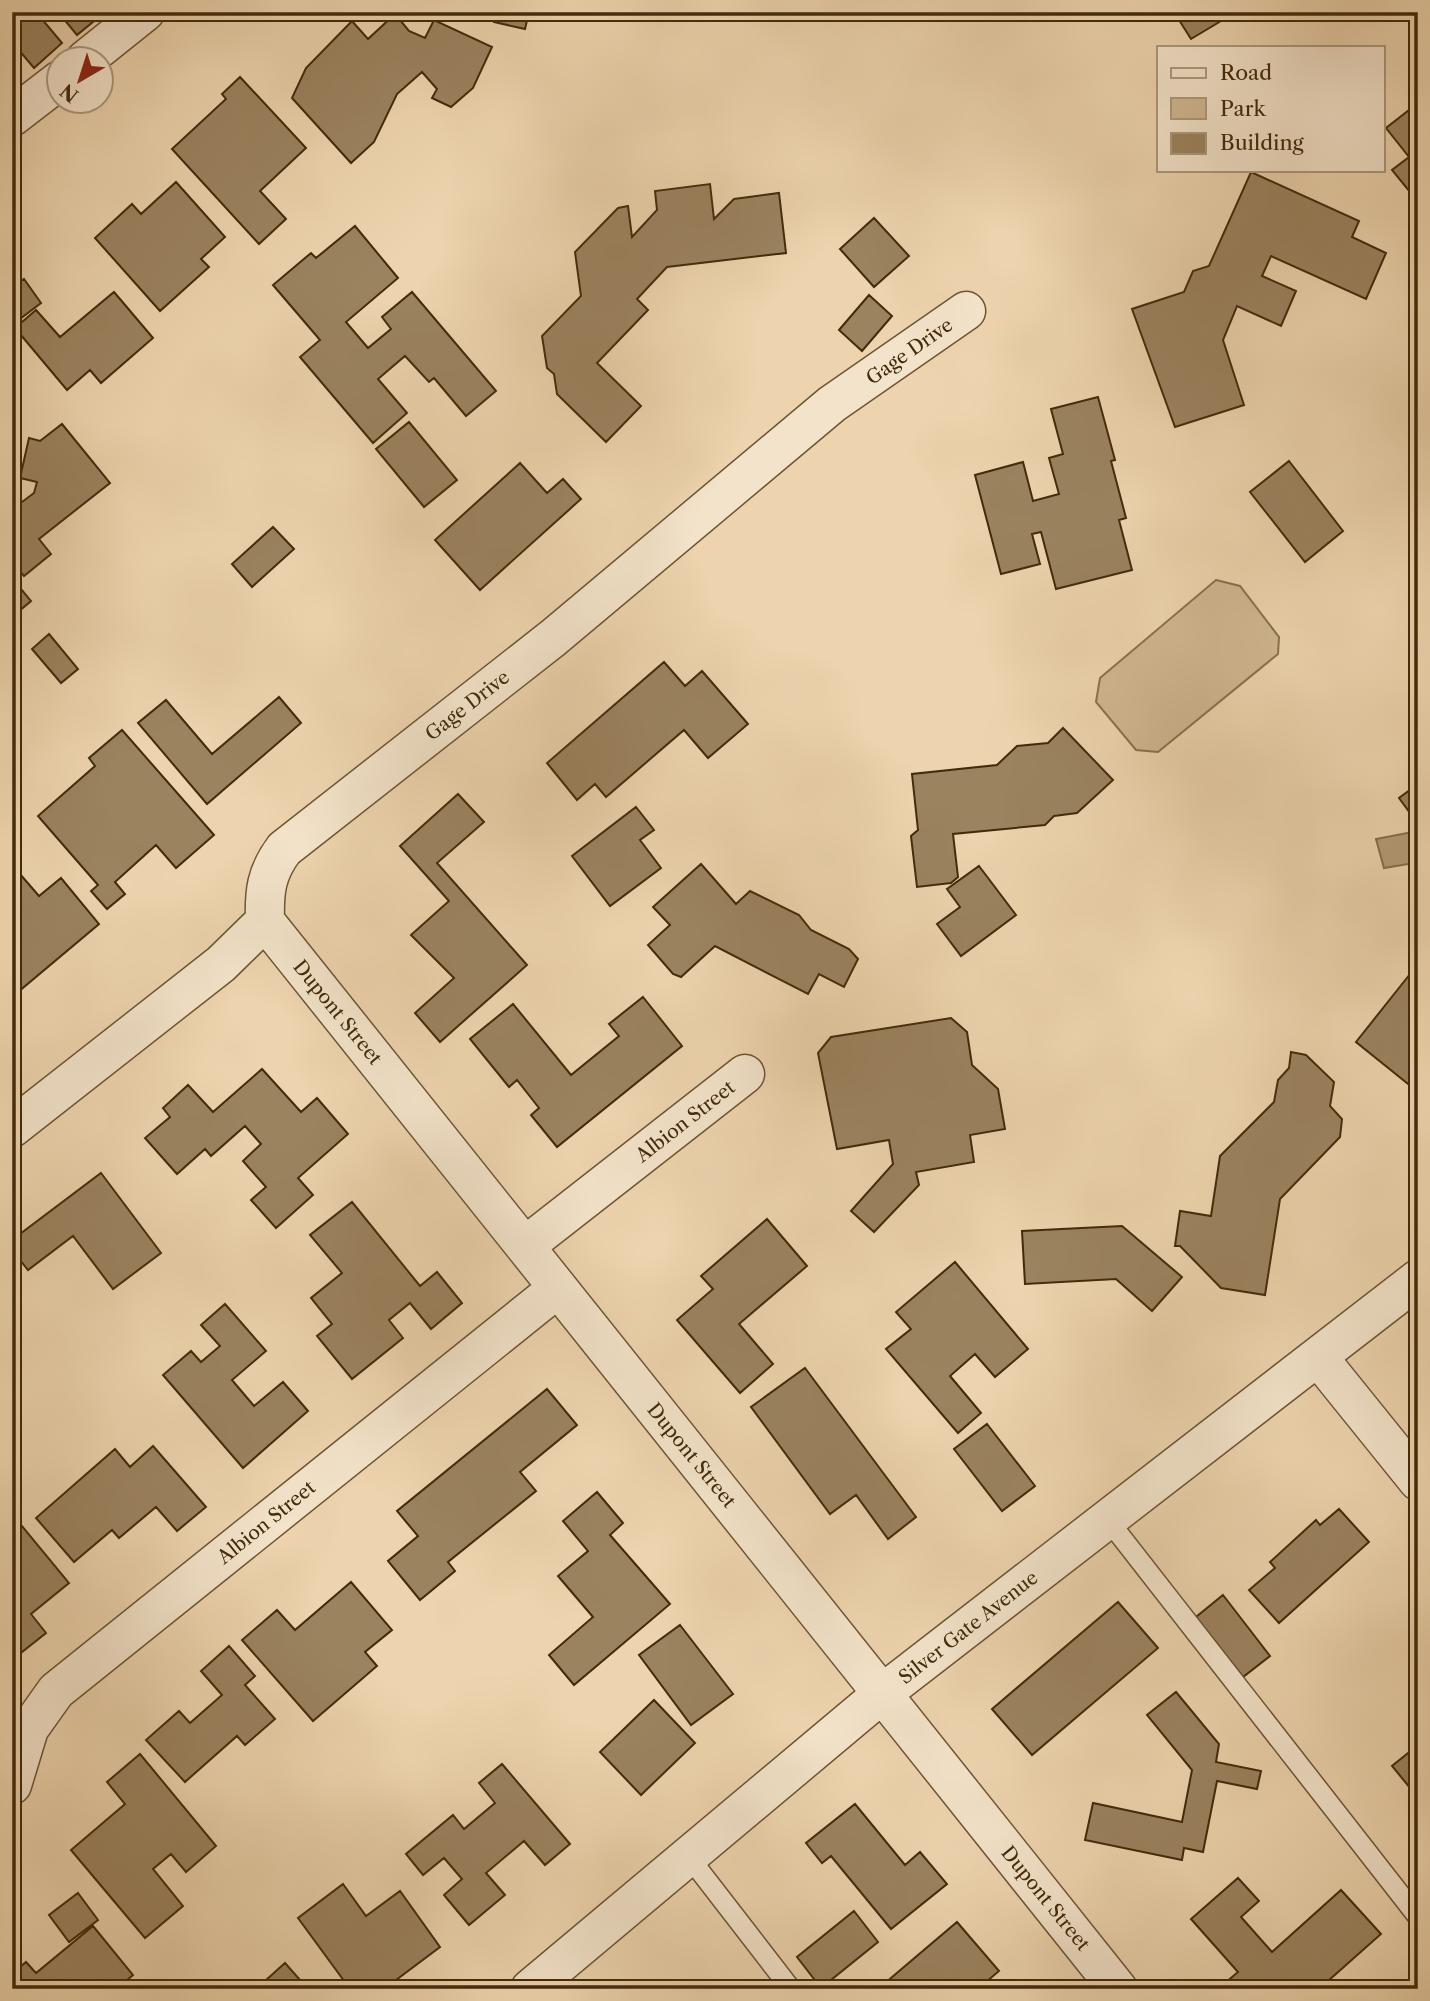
<svg xmlns="http://www.w3.org/2000/svg" width="1430" height="2001" font-family="'Libre Caslon Text',serif">
  <rect width="100%" height="100%" fill="#edd4ae"/>
  <filter id="stains"><feTurbulence type="fractalNoise" baseFrequency=".00286" numOctaves="4"/><feColorMatrix values="0 0 0 0 .2 0 0 0 0 .09 0 0 0 0 .02 0 0 0 .5 -.17"/></filter>
  <radialGradient id="worn" r=".72"><stop offset=".6" stop-color="#630" stop-opacity="0"/><stop offset="1" stop-color="#630" stop-opacity=".3"/></radialGradient>
  <path fill="#d0b792" stroke="#89714e" stroke-width="2" d="M 1216,580 L 1240,586 L 1279,637 L 1278,654 L 1158,752 L 1136,750 L 1096,702 L 1100,678 Z"/>
  <path fill="#b39b77" stroke="#866e4c" stroke-width="2" d="M 1418,831 L 1418,871 L 1408,864 L 1384,868 L 1376,839 Z"/>
  <path fill="#9b8360" stroke="#422b0b" stroke-width="2" d="M 15,12 L 36,12 L 62,43 L 34,68 L 12,42 L 12,15 Z
    M 58,12 L 105,12 L 77,35 Z
    M 496,12 L 529,12 L 525,29 L 494,22 Z
    M 1174,12 L 1229,12 L 1231,15 L 1191,39 Z
    M 395,14 L 409,31 L 425,38 L 434,20 L 492,47 L 473,88 L 451,107 L 432,98 L 437,89 L 422,72 L 397,94 L 374,142 L 351,163 L 292,98 L 306,68 L 352,21 L 368,39 Z
    M 240,77 L 306,148 L 260,191 L 286,219 L 259,244 L 172,149 L 226,99 L 222,94 Z
    M 1418,103 L 1418,202 L 1392,170 L 1409,157 L 1386,128 Z
    M 1251,172 L 1359,221 L 1352,237 L 1386,253 L 1366,299 L 1271,256 L 1262,276 L 1296,291 L 1281,326 L 1237,306 L 1223,340 L 1244,405 L 1175,427 L 1132,309 L 1184,292 L 1193,271 L 1209,266 Z
    M 176,182 L 225,237 L 201,259 L 209,267 L 160,311 L 95,238 L 132,204 L 141,214 Z
    M 710,184 L 714,219 L 734,199 L 779,193 L 786,253 L 667,267 L 637,299 L 648,310 L 597,363 L 641,406 L 606,442 L 557,394 L 554,374 L 547,368 L 542,336 L 581,296 L 575,252 L 618,208 L 628,206 L 632,237 L 657,210 L 655,191 Z
    M 874,218 L 909,256 L 874,287 L 840,249 Z
    M 355,226 L 398,278 L 346,322 L 368,348 L 391,329 L 382,317 L 412,292 L 496,391 L 466,416 L 434,378 L 429,382 L 405,356 L 378,379 L 407,413 L 373,443 L 300,357 L 320,340 L 273,285 L 311,253 L 316,258 Z
    M 24,279 L 41,303 L 12,325 L 12,288 Z
    M 114,292 L 153,338 L 101,383 L 90,370 L 67,390 L 15,328 L 36,310 L 60,337 Z
    M 869,295 L 892,316 L 862,351 L 839,330 Z
    M 1098,397 L 1115,460 L 1111,461 L 1126,518 L 1119,520 L 1132,570 L 1056,589 L 1041,532 L 1032,534 L 1040,564 L 1001,574 L 975,475 L 1023,462 L 1033,501 L 1059,494 L 1049,458 L 1063,454 L 1051,409 Z
    M 409,422 L 457,480 L 424,507 L 376,449 Z
    M 62,424 L 110,483 L 39,539 L 51,554 L 24,576 L 12,561 L 12,498 L 18,505 L 34,493 L 37,482 L 20,478 L 29,438 L 40,441 Z
    M 1289,461 L 1343,531 L 1305,562 L 1250,492 Z
    M 520,463 L 547,493 L 563,479 L 581,499 L 480,590 L 435,540 Z
    M 273,527 L 294,549 L 252,587 L 232,564 Z
    M 12,578 L 31,601 L 12,617 Z
    M 49,634 L 78,669 L 61,683 L 32,649 Z
    M 664,662 L 685,686 L 702,671 L 748,724 L 708,758 L 684,730 L 606,797 L 595,784 L 577,800 L 547,763 Z
    M 279,697 L 301,723 L 207,804 L 138,723 L 166,700 L 212,754 Z
    M 1063,728 L 1113,780 L 1077,813 L 1054,816 L 1045,825 L 953,834 L 958,877 L 951,883 L 917,887 L 911,836 L 918,830 L 912,774 L 997,765 L 1017,746 L 1048,743 Z
    M 122,730 L 214,835 L 176,868 L 156,845 L 115,882 L 125,894 L 107,909 L 91,891 L 98,885 L 38,816 L 95,766 L 89,758 Z
    M 1418,784 L 1418,824 L 1399,798 Z
    M 458,794 L 484,822 L 437,863 L 527,965 L 440,1042 L 415,1013 L 454,978 L 411,935 L 449,901 L 400,846 Z
    M 636,807 L 654,830 L 640,840 L 661,868 L 610,906 L 572,856 Z
    M 701,864 L 736,904 L 750,891 L 799,915 L 811,930 L 849,949 L 858,959 L 844,987 L 819,974 L 808,994 L 715,946 L 681,977 L 673,974 L 648,945 L 670,925 L 653,907 Z
    M 13,866 L 39,896 L 61,878 L 99,924 L 18,992 L 12,985 Z
    M 979,866 L 1016,915 L 961,956 L 937,924 L 960,907 L 947,889 Z
    M 1418,964 L 1418,1092 L 1356,1042 Z
    M 643,997 L 682,1046 L 557,1147 L 531,1115 L 539,1108 L 517,1080 L 509,1087 L 470,1039 L 513,1004 L 571,1075 L 619,1036 L 609,1024 Z
    M 951,1018 L 967,1032 L 972,1065 L 998,1089 L 1005,1129 L 970,1135 L 974,1162 L 916,1172 L 919,1185 L 874,1232 L 851,1211 L 893,1164 L 889,1140 L 837,1149 L 818,1053 L 831,1037 Z
    M 1291,1052 L 1306,1055 L 1334,1082 L 1330,1106 L 1342,1119 L 1340,1137 L 1280,1199 L 1265,1295 L 1221,1288 L 1180,1246 L 1175,1246 L 1180,1211 L 1211,1216 L 1220,1156 L 1274,1102 L 1278,1080 L 1289,1068 Z
    M 262,1069 L 301,1112 L 317,1098 L 348,1134 L 298,1178 L 313,1195 L 276,1228 L 251,1200 L 266,1187 L 243,1161 L 261,1144 L 245,1126 L 211,1156 L 205,1149 L 177,1174 L 145,1138 L 170,1117 L 163,1108 L 188,1085 L 213,1112 Z
    M 101,1173 L 161,1253 L 113,1289 L 73,1236 L 28,1270 L 12,1250 L 12,1240 Z
    M 352,1202 L 420,1286 L 437,1272 L 462,1303 L 431,1329 L 410,1303 L 389,1320 L 403,1338 L 352,1379 L 317,1336 L 332,1324 L 311,1298 L 342,1273 L 310,1235 Z
    M 767,1219 L 807,1266 L 739,1324 L 773,1364 L 740,1393 L 677,1320 L 713,1289 L 701,1276 Z
    M 1122,1226 L 1182,1277 L 1152,1311 L 1116,1279 L 1025,1284 L 1022,1231 Z
    M 955,1262 L 1028,1349 L 995,1377 L 975,1354 L 950,1376 L 981,1413 L 958,1433 L 886,1349 L 911,1329 L 896,1312 Z
    M 225,1304 L 266,1351 L 232,1380 L 254,1406 L 283,1382 L 308,1411 L 243,1468 L 163,1375 L 191,1351 L 201,1362 L 220,1346 L 201,1325 Z
    M 805,1368 L 916,1517 L 888,1539 L 856,1495 L 830,1514 L 751,1407 Z
    M 547,1389 L 577,1425 L 520,1472 L 536,1491 L 448,1562 L 455,1571 L 420,1600 L 388,1561 L 418,1536 L 397,1511 Z
    M 987,1424 L 1035,1486 L 1002,1511 L 954,1449 Z
    M 153,1446 L 206,1507 L 177,1531 L 156,1507 L 119,1538 L 112,1530 L 74,1562 L 36,1518 L 115,1449 L 130,1467 Z
    M 597,1492 L 623,1523 L 610,1535 L 670,1604 L 574,1685 L 549,1655 L 593,1617 L 558,1576 L 588,1551 L 563,1521 Z
    M 1339,1509 L 1369,1542 L 1279,1623 L 1249,1590 L 1275,1568 L 1270,1562 L 1316,1520 L 1320,1525 Z
    M 12,1514 L 69,1583 L 31,1614 L 46,1633 L 22,1652 L 12,1640 Z
    M 351,1582 L 392,1630 L 365,1652 L 377,1666 L 313,1721 L 242,1640 L 277,1610 L 295,1630 Z
    M 1223,1595 L 1270,1656 L 1243,1677 L 1196,1617 Z
    M 1118,1602 L 1158,1648 L 1032,1755 L 992,1709 Z
    M 680,1625 L 733,1694 L 691,1725 L 639,1655 Z
    M 229,1646 L 255,1676 L 245,1685 L 275,1719 L 245,1745 L 237,1736 L 185,1782 L 146,1740 L 179,1711 L 190,1723 L 222,1695 L 201,1671 Z
    M 1176,1692 L 1219,1744 L 1216,1762 L 1261,1771 L 1257,1789 L 1217,1781 L 1203,1852 L 1184,1848 L 1182,1860 L 1085,1840 L 1093,1803 L 1182,1822 L 1192,1770 L 1147,1715 Z
    M 654,1700 L 695,1743 L 641,1795 L 600,1752 Z
    M 1418,1745 L 1418,1783 L 1411,1789 L 1392,1766 Z
    M 140,1754 L 216,1846 L 186,1872 L 171,1854 L 153,1869 L 183,1906 L 145,1938 L 71,1850 L 125,1804 L 107,1782 Z
    M 502,1764 L 570,1844 L 545,1865 L 524,1841 L 486,1873 L 505,1895 L 469,1925 L 444,1895 L 462,1879 L 444,1858 L 423,1875 L 406,1854 L 453,1815 L 464,1829 L 495,1803 L 479,1783 Z
    M 855,1804 L 905,1865 L 920,1852 L 947,1884 L 891,1929 L 831,1856 L 822,1863 L 806,1843 Z
    M 1238,1878 L 1259,1901 L 1241,1917 L 1272,1952 L 1341,1890 L 1381,1934 L 1319,1989 L 1218,1989 L 1238,1972 L 1191,1919 Z
    M 343,1884 L 366,1916 L 400,1891 L 440,1947 L 384,1989 L 350,1989 L 298,1918 Z
    M 78,1893 L 98,1920 L 69,1942 L 49,1915 Z
    M 854,1911 L 878,1942 L 821,1988 L 797,1957 Z
    M 957,1922 L 999,1971 L 978,1989 L 878,1989 Z
    M 93,1926 L 133,1975 L 116,1989 L 12,1989 L 12,1974 L 26,1962 L 36,1973 Z
    M 285,1963 L 308,1989 L 256,1989 Z"/>
  <g fill="none" stroke-linecap="round" stroke-linejoin="round">
    <g stroke="#6d5534" stroke-width="22">
      <path id="service" d="M 1108,1520 L 1418,1917
        M 689,1857 L 791,1989"/>
    </g>
    <g stroke="#6d5534" stroke-width="41">
      <path id="minor" d="M 85,60 L 145,12
        M 12,117 L 60,80
        M 265,921 L 1118,1989
        M 12,1128 L 221,964 L 265,921 C 264,892 266,873 284,849 L 553,638 L 832,404 L 966,311
        M 525,1246 L 745,1074
        M 1318,1357 L 1418,1481
        M 12,1785 L 29,1729 L 56,1691 L 558,1288
        M 530,1989 L 883,1693 L 1418,1279"/>
    </g>
    <use href="#service" stroke="#f3e3ca" stroke-width="19"/>
    <use href="#minor" stroke="#f3e3ca" stroke-width="38"/>
  </g>
  <g text-anchor="middle" stroke-width="6" stroke-linejoin="round" paint-order="stroke">
    <g font-size="19" fill="#422b0b" stroke="#f3e3ca">
      <text transform="translate(909 351) rotate(-35)" y="7">Gage Drive</text>
      <text transform="translate(467 705) rotate(-38)" y="7">Gage Drive</text>
      <text transform="translate(338 1012) rotate(51)" y="7">Dupont Street</text>
      <text transform="translate(685 1121) rotate(-38)" y="7">Albion Street</text>
      <text transform="translate(692 1455) rotate(51)" y="7">Dupont Street</text>
      <text transform="translate(266 1522) rotate(-39)" y="7">Albion Street</text>
      <text transform="translate(968 1627) rotate(-38)" y="7">Silver Gate Avenue</text>
      <text transform="translate(1046 1898) rotate(51)" y="7">Dupont Street</text>
    </g>
  </g>
  <rect width="1430" height="2001" fill="none" stroke="#edd4ae" stroke-width="42"/>
  <rect x="14" y="14" width="1402" height="1973" fill="none" stroke="#422b0b" stroke-width="3.5"/>
  <rect x="21" y="21" width="1388" height="1959" fill="none" stroke="#422b0b" stroke-width="2"/>
  <rect x="1157" y="46" width="228" height="126" fill="#f3e3ca" stroke="#ac997e" stroke-width="2"/>
  <rect x="1171" y="68" width="35" height="10" fill="#f3e3ca" stroke="#ac997e" stroke-width="2"/>
  <text x="1220" y="80" font-size="21" fill="#422b0b">Road</text>
  <rect x="1171" y="98" width="35" height="21" fill="#d0b792" stroke="#ac997e" stroke-width="2"/>
  <text x="1220" y="116" font-size="21" fill="#422b0b">Park</text>
  <rect x="1171" y="133" width="35" height="21" fill="#9b8360" stroke="#ac997e" stroke-width="2"/>
  <text x="1220" y="150" font-size="21" fill="#422b0b">Building</text>
  <g transform="translate(80 80) rotate(219)"><circle r="33" fill="#f3e3ca" stroke="#ac997e" stroke-width="2"/>
  <path d="M0-5L12 26L0 18L-12 26Z" fill="#8f2418"/>
  <text y="-10" font-size="19" font-weight="bold" text-anchor="middle" fill="#422b0b">N</text>
  </g>
  <rect width="100%" height="100%" filter="url(#stains)"/>
  <rect width="100%" height="100%" fill="url(#worn)"/>
</svg>
